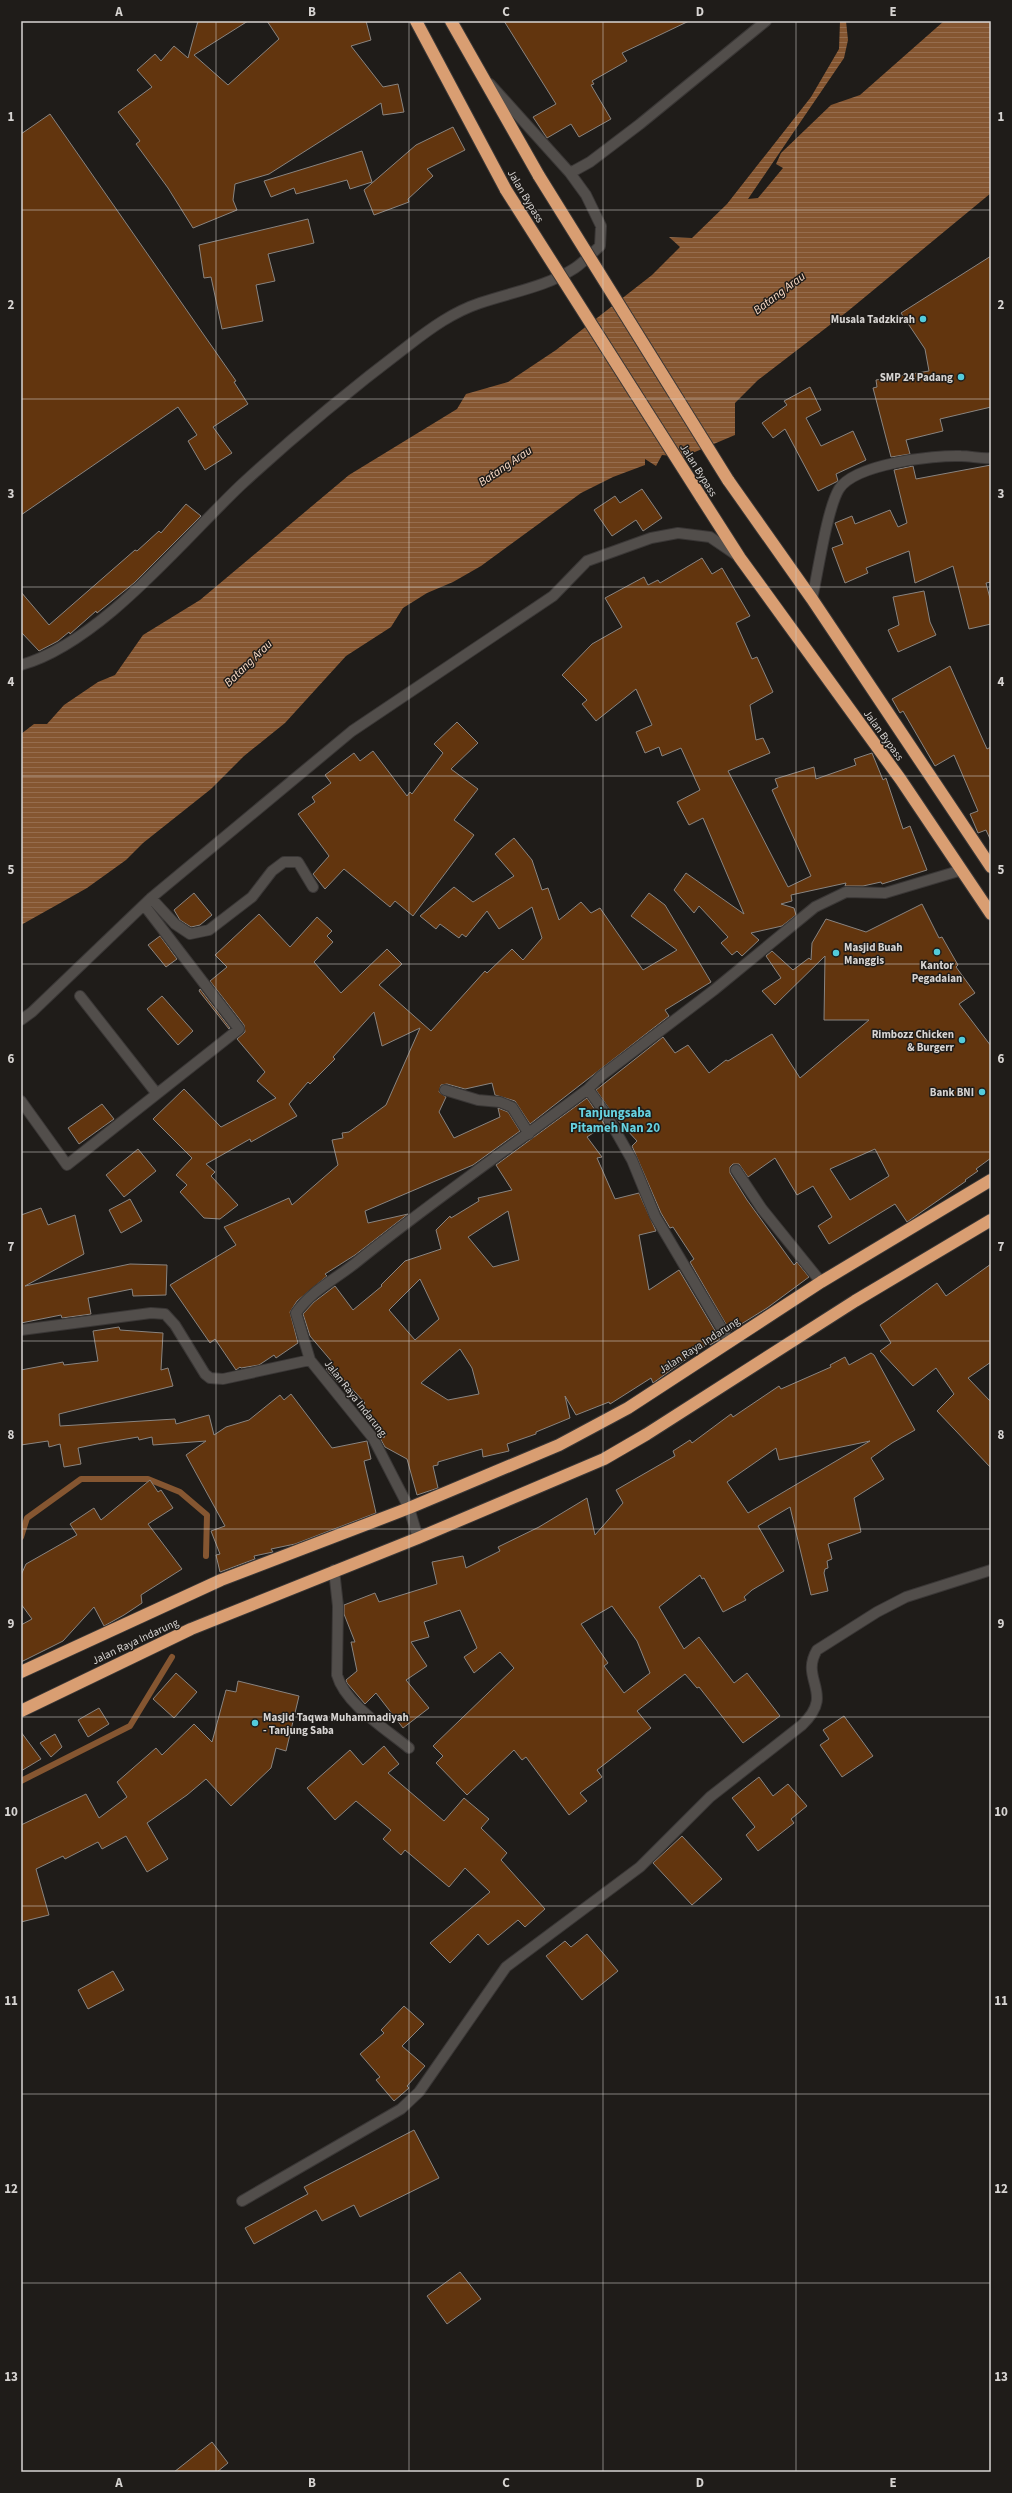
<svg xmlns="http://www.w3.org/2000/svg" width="1012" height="2493" font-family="'Source Sans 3',sans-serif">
  <defs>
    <pattern id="water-rules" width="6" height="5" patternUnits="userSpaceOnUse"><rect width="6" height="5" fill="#855631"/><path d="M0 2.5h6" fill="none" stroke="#966d4e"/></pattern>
  </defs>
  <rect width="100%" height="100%" fill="#1f1c19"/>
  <path fill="url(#water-rules)" d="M 840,21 L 846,21 L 848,40 L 844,58 L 748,199 L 758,198 L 783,168 L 776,164 L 781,153 L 831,105 L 860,95 L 944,21 L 991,21 L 991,193 L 848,311 L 758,380 L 735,403 L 735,435 L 683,457 L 662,455 L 656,466 L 645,459 L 645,465 L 613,477 L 581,493 L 481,566 L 453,582 L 427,593 L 403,608 L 391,627 L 346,656 L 285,723 L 244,756 L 211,789 L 143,843 L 126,860 L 87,888 L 21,925 L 21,734 L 34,724 L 47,724 L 64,705 L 98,682 L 115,675 L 143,635 L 200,600 L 349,475 L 457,409 L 466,394 L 508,382 L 556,350 L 652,275 L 680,247 L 669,237 L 692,238 L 727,204 L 811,97 L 839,49 Z"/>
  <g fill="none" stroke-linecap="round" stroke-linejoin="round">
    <path stroke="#855631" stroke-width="6" d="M 21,1537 L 27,1518 L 81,1479 L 148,1479 L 180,1492 L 207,1515 L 206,1556
      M 21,1781 L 130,1726 L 172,1657"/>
  </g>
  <path fill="#62350e" stroke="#898480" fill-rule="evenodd" d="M 198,21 L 248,21 L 194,55 L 228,85 L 279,39 L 267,21 L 366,21 L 371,40 L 351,46 L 383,87 L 398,84 L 404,112 L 383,115 L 381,103 L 269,174 L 235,184 L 233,200 L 237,210 L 193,228 L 168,188 L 136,144 L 140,141 L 118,112 L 152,87 L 137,70 L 155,54 L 161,61 L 174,46 L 188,58 Z
    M 504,21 L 689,21 L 622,53 L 627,61 L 592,81 L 594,84 L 591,85 L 611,119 L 579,137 L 571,124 L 547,138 L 533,117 L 556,104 Z
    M 50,114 L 236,381 L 234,382 L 248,404 L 213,427 L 232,453 L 205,470 L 188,441 L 197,435 L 178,407 L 21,515 L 21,134 Z
    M 453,127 L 465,150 L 427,169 L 433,176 L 408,199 L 409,202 L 374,215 L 364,190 L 416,145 Z
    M 362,151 L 372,182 L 350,189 L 347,180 L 296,194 L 294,188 L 271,197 L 264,181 Z
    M 308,219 L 314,243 L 268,254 L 275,281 L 256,285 L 263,321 L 222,329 L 211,277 L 204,278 L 199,245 Z
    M 991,256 L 991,407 L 940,419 L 943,431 L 906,440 L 910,454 L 891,457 L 873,388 L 877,387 L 876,380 L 929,371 L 925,349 L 901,313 Z
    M 810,387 L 821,410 L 806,418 L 821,446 L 853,431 L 866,460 L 836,474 L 838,481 L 818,491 L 785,429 L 773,438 L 762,423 L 787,405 L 784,401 Z
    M 991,465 L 991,582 L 986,583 L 991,602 L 991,624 L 969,629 L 953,566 L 915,583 L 909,551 L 866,568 L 868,573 L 845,583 L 832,548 L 843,544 L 835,523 L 852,516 L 855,524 L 890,510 L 898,527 L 907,523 L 894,470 L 913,466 L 916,479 Z
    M 642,489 L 662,518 L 643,531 L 636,520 L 612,536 L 594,510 L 615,496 L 620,503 Z
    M 186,504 L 201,516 L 134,583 L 97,613 L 96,611 L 70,634 L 69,632 L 58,641 L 39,651 L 21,632 L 21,592 L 49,625 L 135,550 L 137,551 L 159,531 L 161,533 Z
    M 702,558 L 712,574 L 722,568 L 750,616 L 736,623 L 752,659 L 757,657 L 773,692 L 750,705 L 756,740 L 763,738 L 770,753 L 728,771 L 788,887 L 811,876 L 772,790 L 778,787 L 775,779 L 814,767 L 816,779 L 856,765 L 854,759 L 872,753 L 883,780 L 886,778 L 903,829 L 910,826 L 927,870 L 882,884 L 881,882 L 863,886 L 845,886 L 846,883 L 791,895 L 792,901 L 781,904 L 794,908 L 796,915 L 782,926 L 751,933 L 759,940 L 742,956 L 737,951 L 732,955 L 721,943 L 728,937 L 699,906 L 694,913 L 674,890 L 686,873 L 744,914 L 703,818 L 689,825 L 677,802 L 700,790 L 681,748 L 662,756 L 659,747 L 645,753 L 636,732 L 652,725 L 636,689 L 596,721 L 582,704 L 587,700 L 562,675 L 592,644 L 622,627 L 605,598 L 644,577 L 648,585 L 658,580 L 660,583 Z
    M 924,591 L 930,622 L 936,635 L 898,652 L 888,630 L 899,625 L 893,597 Z
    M 950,666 L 987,749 L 991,747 L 991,841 L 986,830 L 978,833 L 970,814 L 978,811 L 954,755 L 935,766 L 903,711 L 900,713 L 892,699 Z
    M 457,722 L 478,743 L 451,769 L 478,789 L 454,820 L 474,835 L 413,916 L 395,901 L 390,907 L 344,869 L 325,889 L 313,874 L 329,856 L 298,814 L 315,802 L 312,797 L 331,783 L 325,775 L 354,753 L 360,761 L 373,751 L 407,796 L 410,792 L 412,794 L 443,753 L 434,744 Z
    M 514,838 L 532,860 L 542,890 L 548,888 L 559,920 L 581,902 L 591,913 L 600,908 L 643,970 L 677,950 L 631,916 L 649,893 L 665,905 L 711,982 L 665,1010 L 669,1016 L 530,1124 L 515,1101 L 495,1095 L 492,1083 L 465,1089 L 447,1084 L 441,1085 L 439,1092 L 446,1097 L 439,1112 L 454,1138 L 500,1117 L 498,1108 L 508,1112 L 520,1131 L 473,1165 L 365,1211 L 368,1223 L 408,1214 L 355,1255 L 325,1274 L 327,1276 L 297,1301 L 290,1312 L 298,1343 L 276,1358 L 274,1355 L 259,1365 L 241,1368 L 240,1367 L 236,1370 L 215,1339 L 210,1343 L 170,1285 L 236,1245 L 224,1227 L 289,1198 L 292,1205 L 338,1165 L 332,1140 L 343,1138 L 342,1133 L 349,1132 L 386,1105 L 420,1028 L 382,1046 L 374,1012 L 333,1057 L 335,1059 L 310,1084 L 308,1082 L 289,1104 L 297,1116 L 251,1142 L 250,1139 L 206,1164 L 215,1172 L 211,1176 L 238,1205 L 220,1219 L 204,1218 L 180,1192 L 187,1185 L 176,1175 L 192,1158 L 153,1119 L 184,1089 L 221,1127 L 276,1098 L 257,1081 L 265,1072 L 237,1039 L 245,1032 L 244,1025 L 210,981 L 227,967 L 215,955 L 259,914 L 290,947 L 317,917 L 332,931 L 327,936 L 333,942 L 314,962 L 341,993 L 387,949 L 402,964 L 379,985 L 431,1031 L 485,971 L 487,973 L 512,949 L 523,960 L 542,938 L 532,907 L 499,929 L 487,911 L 466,937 L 462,934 L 459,938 L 440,924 L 436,929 L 420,916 L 454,887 L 473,902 L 514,876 L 495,854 Z
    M 194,893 L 212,915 L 200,925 L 191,927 L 180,920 L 174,910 Z
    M 922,904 L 939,938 L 942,937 L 958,965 L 956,967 L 975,993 L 959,1004 L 991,1046 L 991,1158 L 976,1169 L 978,1171 L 965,1180 L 966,1181 L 907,1222 L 895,1204 L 829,1244 L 818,1226 L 832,1217 L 813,1186 L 797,1195 L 775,1158 L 748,1177 L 739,1164 L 733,1164 L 730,1167 L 730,1173 L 747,1200 L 794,1265 L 797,1262 L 809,1277 L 767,1308 L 730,1331 L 690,1262 L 694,1259 L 673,1227 L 670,1228 L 661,1213 L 632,1146 L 637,1141 L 615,1117 L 596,1090 L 663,1037 L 675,1053 L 688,1045 L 709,1073 L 726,1060 L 728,1061 L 772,1034 L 800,1078 L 869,1020 L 824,1020 L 825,956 L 775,1005 L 762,991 L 781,978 L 766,956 L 772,951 L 793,970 L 809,958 L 811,960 L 812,943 L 826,919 L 866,932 ZM 875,1149 L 889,1176 L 850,1200 L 830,1169 Z
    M 160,936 L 177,959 L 166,967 L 148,945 Z
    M 200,989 L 230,1028 L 229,1029 L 199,991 Z
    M 162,996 L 193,1031 L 178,1045 L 147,1009 Z
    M 587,1098 L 605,1125 L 587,1137 L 602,1157 L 597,1158 L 615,1199 L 639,1193 L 656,1231 L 639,1235 L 649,1290 L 679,1270 L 720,1339 L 710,1345 L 709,1343 L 653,1383 L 651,1378 L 610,1404 L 609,1402 L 576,1415 L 565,1396 L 570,1418 L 536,1432 L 536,1434 L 507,1444 L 509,1451 L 483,1457 L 482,1449 L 438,1462 L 438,1465 L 433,1466 L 438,1488 L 417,1495 L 407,1459 L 385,1447 L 380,1438 L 385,1437 L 364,1415 L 368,1411 L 362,1405 L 365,1403 L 343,1379 L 338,1383 L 326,1369 L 333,1363 L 310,1336 L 303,1314 L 314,1302 L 335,1286 L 353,1310 L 382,1286 L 381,1285 L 405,1261 L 441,1249 L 436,1230 L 450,1216 L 451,1218 L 479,1201 L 478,1198 L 512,1190 L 496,1165 ZM 508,1211 L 519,1260 L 493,1267 L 468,1237 ZM 420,1279 L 439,1319 L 415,1340 L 389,1310 ZM 460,1349 L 472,1368 L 479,1394 L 448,1400 L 421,1383 Z
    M 102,1104 L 114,1119 L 79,1144 L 68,1128 Z
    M 138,1149 L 156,1171 L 124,1197 L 106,1175 Z
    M 130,1199 L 142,1221 L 121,1233 L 109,1210 Z
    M 41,1208 L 48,1225 L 75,1215 L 84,1254 L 25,1286 L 130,1264 L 167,1265 L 166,1295 L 133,1296 L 132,1289 L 88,1298 L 91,1314 L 62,1318 L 61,1315 L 21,1323 L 21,1215 Z
    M 991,1264 L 991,1362 L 968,1378 L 991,1402 L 991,1468 L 937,1411 L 954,1394 L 936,1368 L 913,1386 L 880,1351 L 891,1343 L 880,1325 L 937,1283 L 946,1296 Z
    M 119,1327 L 120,1330 L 163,1333 L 161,1370 L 168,1368 L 173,1386 L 59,1414 L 60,1426 L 175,1419 L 176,1424 L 209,1415 L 214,1435 L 226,1427 L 249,1420 L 280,1395 L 284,1400 L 291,1394 L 332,1448 L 367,1441 L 371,1459 L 364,1461 L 376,1513 L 295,1544 L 271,1549 L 273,1552 L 254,1556 L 255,1559 L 220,1572 L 216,1555 L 220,1554 L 211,1531 L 225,1526 L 186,1455 L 206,1441 L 153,1445 L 152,1437 L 139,1440 L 138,1437 L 97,1444 L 78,1448 L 81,1464 L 64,1467 L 60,1444 L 49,1447 L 48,1441 L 21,1445 L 21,1370 L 63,1362 L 64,1365 L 98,1361 L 93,1331 Z
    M 871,1353 L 874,1355 L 915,1430 L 892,1443 L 871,1458 L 884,1479 L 854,1498 L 861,1532 L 828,1544 L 832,1559 L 827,1561 L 828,1568 L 825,1569 L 824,1573 L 828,1591 L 811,1595 L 790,1507 L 758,1526 L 784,1571 L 752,1590 L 744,1597 L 746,1600 L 723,1612 L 704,1578 L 702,1579 L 700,1575 L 659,1607 L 684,1649 L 699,1637 L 734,1683 L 747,1673 L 780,1716 L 743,1743 L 699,1687 L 697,1688 L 685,1674 L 637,1711 L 651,1728 L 597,1770 L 602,1777 L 580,1793 L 587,1801 L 569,1815 L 526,1757 L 522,1760 L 514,1750 L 467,1795 L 436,1763 L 443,1756 L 433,1746 L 514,1668 L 500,1652 L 474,1673 L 464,1657 L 477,1648 L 460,1610 L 424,1622 L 429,1637 L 411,1642 L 427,1666 L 406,1680 L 429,1708 L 403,1728 L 376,1693 L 365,1704 L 347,1683 L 346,1680 L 357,1671 L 351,1642 L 355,1642 L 344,1614 L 344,1605 L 375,1593 L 379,1602 L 437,1584 L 432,1562 L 463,1556 L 466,1568 L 500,1551 L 498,1547 L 539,1527 L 587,1498 L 595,1535 L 623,1503 L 616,1490 L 675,1456 L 673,1451 L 690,1440 L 692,1443 L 731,1414 L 733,1417 L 779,1386 L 781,1389 L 831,1367 L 830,1365 L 845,1357 L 849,1365 ZM 870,1441 L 748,1513 L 727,1482 L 776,1448 L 779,1460 ZM 612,1606 L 637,1641 L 650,1673 L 624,1693 L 604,1666 L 608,1663 L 581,1624 Z
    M 150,1480 L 158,1492 L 161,1490 L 173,1508 L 148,1524 L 182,1569 L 141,1595 L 142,1603 L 124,1615 L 104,1626 L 94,1607 L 63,1641 L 21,1662 L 21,1625 L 32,1619 L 21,1604 L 21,1575 L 26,1564 L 77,1535 L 70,1524 L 94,1508 L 101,1520 Z
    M 176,1673 L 197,1692 L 174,1718 L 153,1699 Z
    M 238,1681 L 299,1696 L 286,1751 L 276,1748 L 271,1768 L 231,1806 L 206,1779 L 187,1795 L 147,1823 L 168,1859 L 147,1872 L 126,1836 L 102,1849 L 98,1842 L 65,1859 L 63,1856 L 36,1869 L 49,1915 L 21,1922 L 21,1825 L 86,1794 L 99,1818 L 127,1797 L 117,1782 L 156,1748 L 162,1755 L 194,1724 L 212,1742 L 226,1690 L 236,1692 Z
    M 99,1708 L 109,1724 L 88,1737 L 78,1720 Z
    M 844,1716 L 873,1756 L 842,1777 L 820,1745 L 829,1739 L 823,1730 Z
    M 21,1732 L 41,1759 L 21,1771 Z
    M 55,1734 L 62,1747 L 51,1757 L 40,1743 Z
    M 384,1746 L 399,1764 L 388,1773 L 444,1821 L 464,1798 L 489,1819 L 481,1828 L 507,1853 L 501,1860 L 545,1909 L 525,1927 L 518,1920 L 488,1945 L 478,1934 L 450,1963 L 430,1943 L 490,1892 L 465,1868 L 449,1887 L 405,1850 L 401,1855 L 383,1839 L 391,1830 L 356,1801 L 335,1820 L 307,1788 L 350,1750 L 363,1765 Z
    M 759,1777 L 773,1796 L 788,1784 L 807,1806 L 791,1819 L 794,1823 L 758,1851 L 746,1835 L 755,1827 L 732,1798 Z
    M 682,1836 L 722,1879 L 692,1905 L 653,1863 Z
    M 587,1934 L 618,1971 L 582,2000 L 546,1956 L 565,1941 L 571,1947 Z
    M 113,1971 L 124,1990 L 88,2009 L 78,1990 Z
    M 404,2006 L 424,2024 L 402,2046 L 425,2066 L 407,2086 L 409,2088 L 394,2101 L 376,2080 L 380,2077 L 360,2054 L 384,2033 L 381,2030 Z
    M 414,2130 L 439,2178 L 360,2217 L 354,2205 L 322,2221 L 316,2210 L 254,2244 L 245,2228 L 308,2194 L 304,2187 Z
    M 460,2272 L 481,2299 L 447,2324 L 427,2296 Z
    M 212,2442 L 228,2463 L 217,2472 L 174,2472 Z"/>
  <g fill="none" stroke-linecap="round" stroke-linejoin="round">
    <g stroke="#3a3736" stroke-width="12">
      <path id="street" d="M 490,84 L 570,173 L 590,162 L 640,124 L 766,21
        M 812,599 C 818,572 827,509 839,489 C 855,464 933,455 961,456 C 971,456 981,459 991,458
        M 21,665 C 100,643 182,541 241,485 C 294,436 351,389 409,345 C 431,328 453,312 480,303 C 512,292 546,287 575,268 C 584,262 592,253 600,246 L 601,226 L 586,195 L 570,173
        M 151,898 L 175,924 L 190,934 L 209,930 L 252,897 L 272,871 L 284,862 L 298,862 L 313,887
        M 80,996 L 157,1094
        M 21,1020 L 32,1012 L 151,898 L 352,731 L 553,596 L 587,561 L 651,538 L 678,533 L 710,537 L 738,556
        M 588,1089 L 606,1114 L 632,1160 L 655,1216 L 729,1341
        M 445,1090 L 478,1100 L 500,1102 L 512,1107 L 529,1134
        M 21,1101 L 67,1165 L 239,1029 L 144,905
        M 736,1170 L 762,1209 L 821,1282
        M 21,1330 L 151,1313 L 165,1314 L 175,1325 L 205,1374 L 210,1378 L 223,1379 L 310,1360 L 373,1438 L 409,1508 L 418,1538
        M 310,1360 L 296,1313 C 312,1290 336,1279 358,1261 C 432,1201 511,1147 588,1089 L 601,1076 L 714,990 L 815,907 L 846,892 L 885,893 L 962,870
        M 334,1570 L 338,1606 L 337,1675 C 345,1704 386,1729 409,1748
        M 242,2201 L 401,2109 L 419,2092 L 506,1967 L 640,1867 L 710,1797 L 802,1725 C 836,1693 799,1680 817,1650 L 877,1612 L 906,1597 L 991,1570"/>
    </g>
    <g stroke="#3a3736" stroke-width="14">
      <path id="highway" d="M 416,21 L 506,190
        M 451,21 L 539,176
        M 728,480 L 812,599 L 991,867
        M 701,497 L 740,558 L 901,780 L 991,914
        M 21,1672 L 221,1580 L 409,1508 L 559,1445 L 628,1408 L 821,1282 L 991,1180
        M 21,1711 L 191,1629 L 418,1538 L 604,1459 L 647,1434 L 855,1301 L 991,1220"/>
    </g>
    <use href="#street" stroke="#524e4b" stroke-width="10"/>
    <use href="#highway" stroke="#d99e72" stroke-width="12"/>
    <g stroke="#3a3736" stroke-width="14" stroke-linecap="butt">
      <path id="highway-bridge" d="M 539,176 L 728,480
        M 506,190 L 701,497"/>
    </g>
    <use href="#highway-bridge" stroke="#d99e72" stroke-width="12"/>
  </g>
  <path fill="none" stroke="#d7d4d2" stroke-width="1" stroke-opacity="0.55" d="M 216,21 L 216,2472M 409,21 L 409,2472M 603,21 L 603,2472M 796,21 L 796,2472M 21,210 L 991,210M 21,399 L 991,399M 21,587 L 991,587M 21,776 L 991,776M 21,964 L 991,964M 21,1152 L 991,1152M 21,1341 L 991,1341M 21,1529 L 991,1529M 21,1717 L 991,1717M 21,1906 L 991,1906M 21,2094 L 991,2094M 21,2283 L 991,2283"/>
  <g fill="#53cbdb" stroke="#1f1c19" stroke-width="1.5">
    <circle cx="923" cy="319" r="4"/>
    <circle cx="961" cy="377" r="4"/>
    <circle cx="937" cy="952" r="4"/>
    <circle cx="836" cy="953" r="4"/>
    <circle cx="962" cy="1040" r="4"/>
    <circle cx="982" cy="1092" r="4"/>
    <circle cx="255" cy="1723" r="4"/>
  </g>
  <g text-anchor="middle" stroke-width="3" stroke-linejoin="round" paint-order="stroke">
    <g font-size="11" fill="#d7d4d2" stroke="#1f1c19">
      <text transform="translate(526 196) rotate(59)" y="4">Jalan Bypass</text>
      <text transform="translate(699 470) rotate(58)" y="4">Jalan Bypass</text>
      <text transform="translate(884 735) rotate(54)" y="4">Jalan Bypass</text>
      <text transform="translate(699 1345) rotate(-33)" y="4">Jalan Raya Indarung</text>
      <text transform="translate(356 1398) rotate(52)" y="4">Jalan Raya Indarung</text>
      <text transform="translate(135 1641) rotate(-25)" y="4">Jalan Raya Indarung</text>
    </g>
    <g font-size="11" font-weight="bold" fill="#d7d4d2" stroke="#1f1c19" text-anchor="end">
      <text x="915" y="323">Musala Tadzkirah</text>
      <text x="953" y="381">SMP 24 Padang</text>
      <text x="844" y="951" text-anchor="start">Masjid Buah<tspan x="844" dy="13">Manggis</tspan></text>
      <text x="937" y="969" text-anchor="middle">Kantor<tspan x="937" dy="13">Pegadaian</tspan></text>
      <text x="954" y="1038">Rimbozz Chicken<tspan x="954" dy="13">&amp; Burgerr</tspan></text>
      <text x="974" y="1096">Bank BNI</text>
      <text x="263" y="1721" text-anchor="start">Masjid Taqwa Muhammadiyah<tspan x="263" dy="13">- Tanjung Saba</tspan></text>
    </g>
    <g font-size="12" font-style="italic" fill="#fadbc6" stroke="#1f1c19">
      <text transform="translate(779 293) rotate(-37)" y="4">Batang Arau</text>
      <text transform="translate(505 466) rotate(-34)" y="4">Batang Arau</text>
      <text transform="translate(248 663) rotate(-44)" y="4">Batang Arau</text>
    </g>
    <g font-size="13" font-weight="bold" fill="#66d1df" stroke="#1f1c19">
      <text x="615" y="1117">Tanjungsaba<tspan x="615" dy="15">Pitameh Nan 20</tspan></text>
    </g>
  </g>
  <rect width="1012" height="2493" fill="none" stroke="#1f1c19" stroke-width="44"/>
  <rect x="22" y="22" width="968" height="2449" fill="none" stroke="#d7d4d2" stroke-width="1.5"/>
  <g font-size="13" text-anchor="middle" font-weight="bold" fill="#d7d4d2">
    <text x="119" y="16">A</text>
    <text x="312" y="16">B</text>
    <text x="506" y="16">C</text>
    <text x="700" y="16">D</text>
    <text x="893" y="16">E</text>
    <text x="11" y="121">1</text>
    <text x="1001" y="121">1</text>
    <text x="11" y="309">2</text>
    <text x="1001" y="309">2</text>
    <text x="11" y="498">3</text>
    <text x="1001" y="498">3</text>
    <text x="11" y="686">4</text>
    <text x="1001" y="686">4</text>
    <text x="11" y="874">5</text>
    <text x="1001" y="874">5</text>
    <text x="11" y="1063">6</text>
    <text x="1001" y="1063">6</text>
    <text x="11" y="1251">7</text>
    <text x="1001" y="1251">7</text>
    <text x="11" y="1439">8</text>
    <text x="1001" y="1439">8</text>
    <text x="11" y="1628">9</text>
    <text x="1001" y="1628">9</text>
    <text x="11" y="1816">10</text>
    <text x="1001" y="1816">10</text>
    <text x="11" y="2005">11</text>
    <text x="1001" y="2005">11</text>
    <text x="11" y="2193">12</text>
    <text x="1001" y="2193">12</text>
    <text x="11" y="2381">13</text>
    <text x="1001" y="2381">13</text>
    <text x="119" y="2487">A</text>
    <text x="312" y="2487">B</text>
    <text x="506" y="2487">C</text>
    <text x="700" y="2487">D</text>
    <text x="893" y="2487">E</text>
  </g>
</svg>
